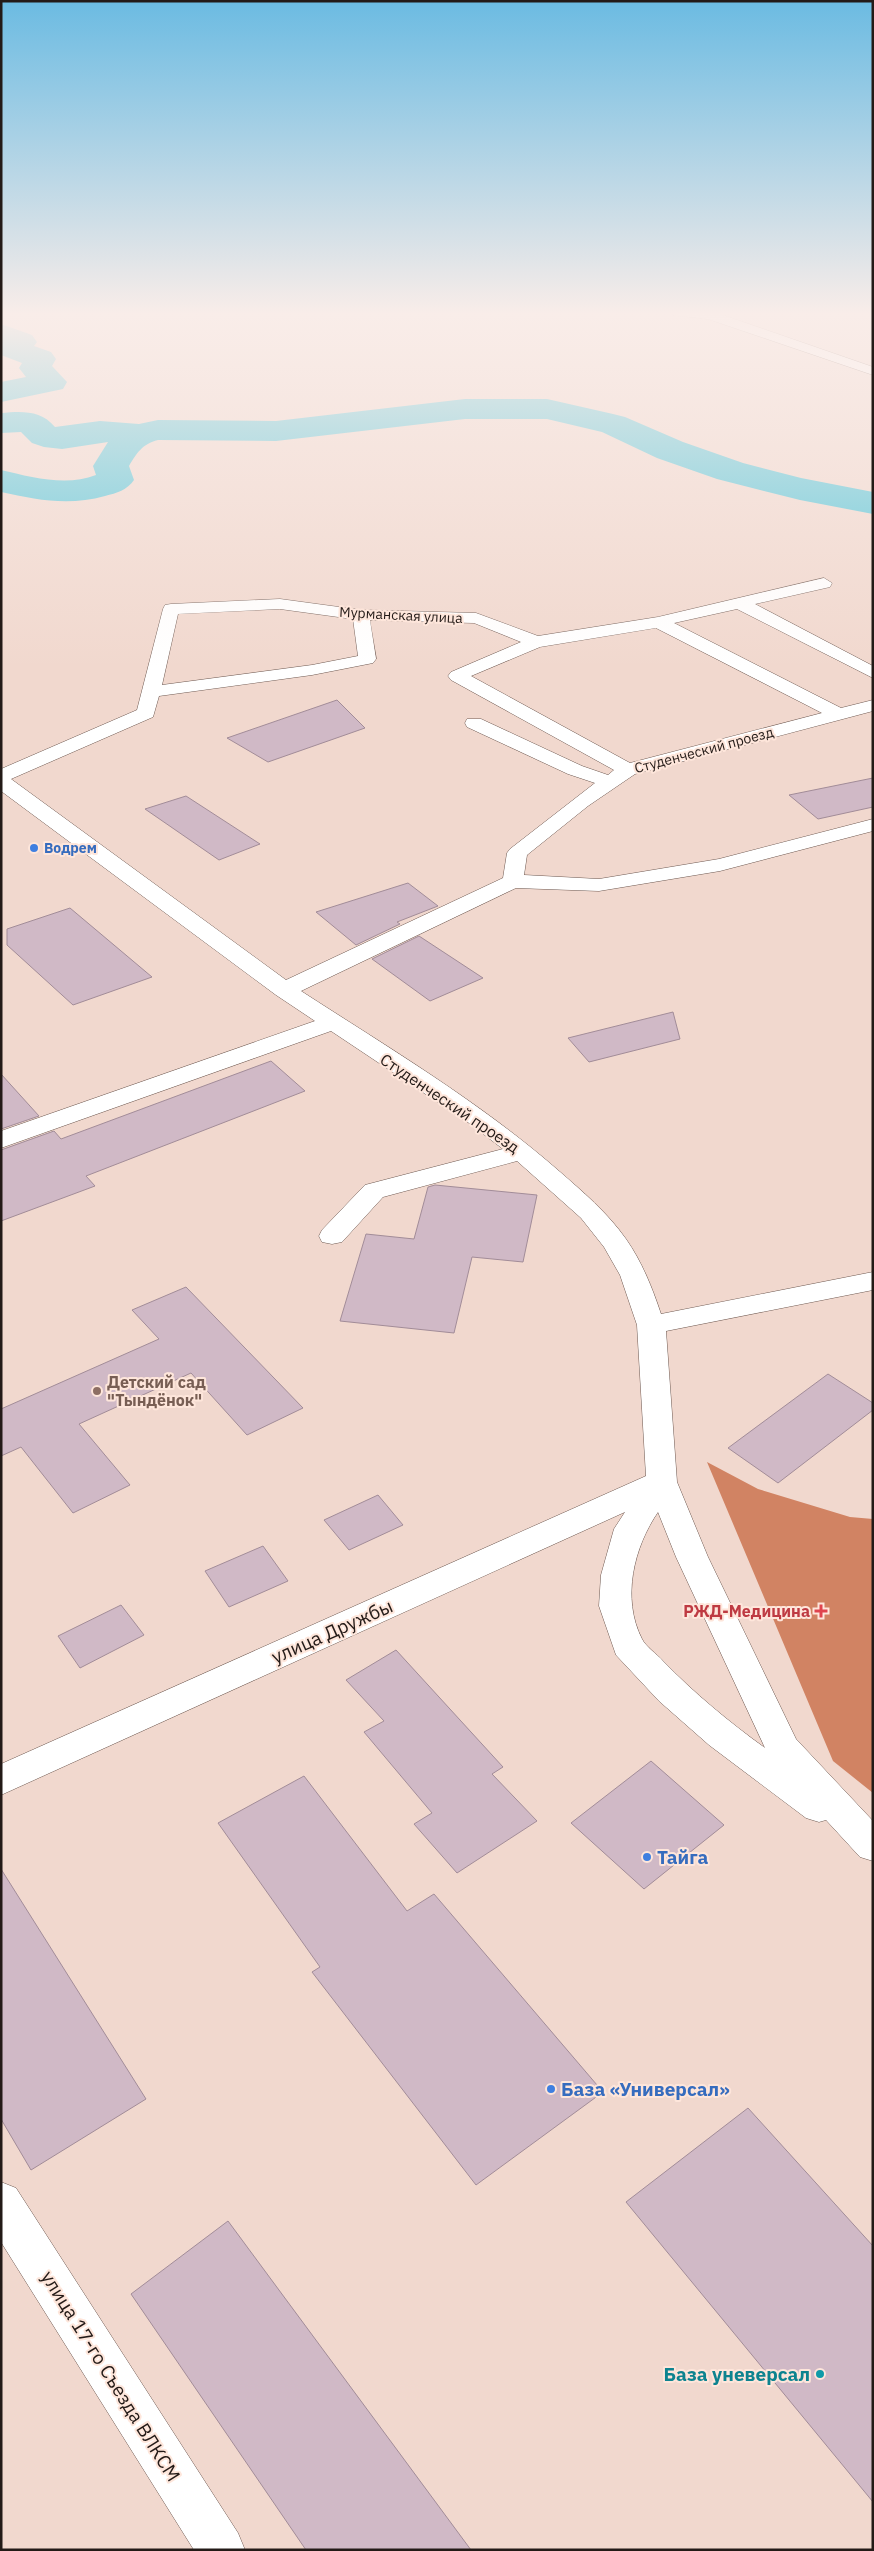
<svg xmlns="http://www.w3.org/2000/svg" width="874" height="2551" font-family="'IBM Plex Sans',sans-serif">
  <rect width="100%" height="100%" fill="#f1d8ce"/>
  <path fill="#d18363" d="M 707,1462 L 758,1489 L 850,1517 L 873,1519 L 873,1793 L 833,1761 Z"/>
  <g fill="none" stroke-linecap="round" stroke-linejoin="round">
    <path fill="#51c5d9" fill-rule="evenodd" d="M 1,324 L 32,335 L 37,342 L 34,346 L 51,352 L 56,359 L 52,366 L 67,382 L 63,389 L 1,402 L 1,382 L 26,377 L 19,368 L 22,363 L 1,355 Z
      M 465,399 L 547,399 L 613,414 L 625,417 L 683,442 L 743,463 L 801,478 L 873,492 L 873,514 L 800,500 L 717,479 L 657,458 L 602,432 L 547,419 L 465,419 L 276,441 L 158,440 C 142,444 137,453 129,466 L 134,480 C 127,490 117,493 105,496 C 69,506 37,500 1,492 L 1,470 C 31,477 66,487 96,475 L 93,466 L 108,442 L 62,449 L 44,447 L 32,443 L 21,432 L 1,433 L 1,413 C 22,411 41,410 55,427 L 100,421 L 139,424 L 158,420 L 276,421 Z"/>
  </g>
  <path fill="#d0b9c6" stroke="#a28c98" d="M 337,700 L 365,728 L 268,762 L 227,738 Z
    M 873,778 L 873,807 L 818,819 L 789,795 Z
    M 186,796 L 260,844 L 219,860 L 145,809 Z
    M 408,883 L 438,906 L 397,922 L 400,924 L 356,945 L 316,912 Z
    M 70,908 L 152,977 L 73,1005 L 7,945 L 7,929 Z
    M 419,936 L 483,978 L 430,1001 L 372,959 Z
    M 673,1012 L 680,1039 L 589,1062 L 568,1038 Z
    M 271,1061 L 305,1091 L 86,1176 L 95,1186 L 1,1221 L 1,1150 L 54,1131 L 61,1139 Z
    M 1,1074 L 39,1116 L 1,1129 Z
    M 435,1185 L 537,1195 L 523,1262 L 472,1257 L 454,1333 L 340,1321 L 366,1234 L 414,1239 L 428,1187 Z
    M 186,1287 L 303,1408 L 247,1435 L 191,1373 L 79,1424 L 130,1485 L 73,1513 L 21,1447 L 1,1456 L 1,1409 L 159,1339 L 132,1310 Z
    M 828,1374 L 873,1403 L 873,1410 L 778,1483 L 728,1448 Z
    M 378,1495 L 403,1525 L 349,1550 L 324,1520 Z
    M 263,1546 L 288,1581 L 229,1607 L 205,1571 Z
    M 121,1605 L 144,1635 L 80,1668 L 58,1636 Z
    M 396,1650 L 503,1767 L 492,1774 L 537,1821 L 457,1873 L 414,1824 L 432,1813 L 364,1732 L 384,1721 L 346,1680 Z
    M 651,1761 L 724,1825 L 644,1889 L 571,1823 Z
    M 304,1776 L 407,1911 L 434,1894 L 603,2092 L 476,2185 L 312,1972 L 320,1967 L 218,1823 Z
    M 1,1869 L 146,2099 L 31,2170 L 1,2119 Z
    M 748,2108 L 873,2246 L 873,2502 L 626,2202 Z
    M 228,2221 L 471,2550 L 306,2550 L 131,2294 Z"/>
  <g fill="none" stroke-linecap="round" stroke-linejoin="round">
    <g stroke="#6e5951" stroke-width="1">
      <path id="minor" d="M 667,311 L 714,312 L 873,367 L 873,375 L 708,319 L 673,315 Z
        M 824,578 L 832,583 L 830,587 L 755,604 L 873,666 L 873,678 L 737,609 L 674,623 L 841,708 L 873,700 L 873,711 L 635,774 L 588,806 L 527,855 L 524,875 L 599,879 L 719,859 L 873,819 L 873,831 L 720,871 L 599,891 L 516,888 L 301,991 C 389,1048 480,1102 559,1171 C 583,1192 607,1212 626,1239 C 642,1262 652,1287 661,1314 L 873,1272 L 873,1290 L 666,1331 L 677,1482 L 708,1557 L 796,1739 L 873,1821 L 873,1861 L 860,1857 L 826,1820 L 819,1822 L 806,1818 L 709,1745 L 659,1701 L 616,1655 L 599,1606 L 601,1575 L 614,1529 L 625,1512 L 1,1795 L 1,1764 L 646,1476 L 637,1325 L 620,1275 L 604,1247 L 581,1218 L 517,1161 L 383,1197 L 342,1242 L 332,1244 L 322,1242 L 319,1236 L 322,1230 L 365,1185 L 503,1149 L 469,1123 L 331,1031 L 1,1148 L 1,1131 L 315,1021 L 276,995 L 1,791 L 1,769 L 137,710 L 163,609 L 165,605 L 171,604 L 280,599 L 361,610 L 476,613 L 538,636 L 658,617 ZM 280,609 L 353,619 L 358,656 L 312,665 L 162,685 L 178,614 ZM 370,620 L 474,623 L 521,642 L 451,672 L 448,676 L 451,680 L 614,770 L 608,775 L 582,766 L 481,719 L 467,719 L 465,723 L 467,727 L 568,774 L 595,783 L 510,849 L 507,853 L 503,878 L 286,980 L 11,779 L 153,717 L 159,696 L 312,675 L 373,663 L 376,659 ZM 656,628 L 822,713 L 630,763 L 471,676 L 540,647 ZM 658,1512 L 676,1557 L 765,1748 C 729,1722 694,1693 663,1661 C 657,1654 646,1647 642,1639 C 621,1598 634,1547 658,1512 Z
        M 1,2182 L 16,2188 L 238,2533 L 245,2550 L 194,2550 L 1,2242 Z"/>
    </g>
    <use href="#minor" fill="#fff" fill-rule="evenodd"/>
  </g>
  <linearGradient id="sky" x2="0" y2="1"><stop stop-color="#6bbbe2"/><stop offset="0.47" stop-color="#f9ede9"/><stop offset="1" stop-color="#f9ede9" stop-opacity="0"/></linearGradient>
  <rect width="874" height="668" fill="url(#sky)"/>
  <g fill="#3f7fe0" stroke="#fee6db" stroke-width="2">
    <circle cx="34" cy="848" r="5"/>
    <circle cx="647" cy="1857" r="5"/>
    <circle cx="551" cy="2089" r="5"/>
  </g>
  <circle fill="#8d6e63" stroke="#fee6db" stroke-width="2" cx="97" cy="1391" r="5"/>
  <path fill="#e0444e" stroke="#fee6db" stroke-width="2" d="M818.5 1603.5h5v5h5v5h-5v5h-5v-5h-5v-5h5z"/>
  <circle fill="#0f9aa8" stroke="#fee6db" stroke-width="2" cx="820" cy="2374" r="5"/>
  <g text-anchor="middle" stroke-width="4" stroke-linejoin="round" paint-order="stroke">
    <g font-size="14" fill="#231a17" stroke="#fee6db">
      <text transform="translate(401 615) rotate(3)" y="5">Мурманская улица</text>
      <text transform="translate(704 750) rotate(-15)" y="5">Студенческий проезд</text>
    </g>
    <g font-size="14" font-weight="bold" fill="#366cbe" stroke="#fee6db" text-anchor="start">
      <text x="44" y="853">Водрем</text>
    </g>
    <g font-size="16" fill="#231a17" stroke="#fee6db">
      <text transform="translate(450 1103) rotate(34)" y="6">Студенческий проезд</text>
    </g>
    <g font-size="16" font-weight="bold" fill="#785e54" stroke="#fee6db" text-anchor="start">
      <text x="107" y="1388">Детский сад<tspan x="107" dy="18">"Тындёнок"</tspan></text>
    </g>
    <g font-size="16" font-weight="bold" fill="#be3a42" stroke="#fee6db" text-anchor="end">
      <text x="810" y="1617">РЖД-Медицина</text>
    </g>
    <g font-size="19" fill="#231a17" stroke="#fee6db">
      <text transform="translate(332 1631) rotate(-24)" y="7">улица Дружбы</text>
      <text transform="translate(111 2376) rotate(58)" y="7">улица 17-го Съезда ВЛКСМ</text>
    </g>
    <g font-size="19" font-weight="bold" fill="#366cbe" stroke="#fee6db" text-anchor="start">
      <text x="657" y="1864">Тайга</text>
      <text x="561" y="2096">База «Универсал»</text>
    </g>
    <g font-size="19" font-weight="bold" fill="#0d838f" stroke="#fee6db" text-anchor="end">
      <text x="810" y="2381">База уневерсал</text>
    </g>
  </g>
  <rect width="874" height="2551" fill="none" stroke="#231a17" stroke-width="5"/>
</svg>
